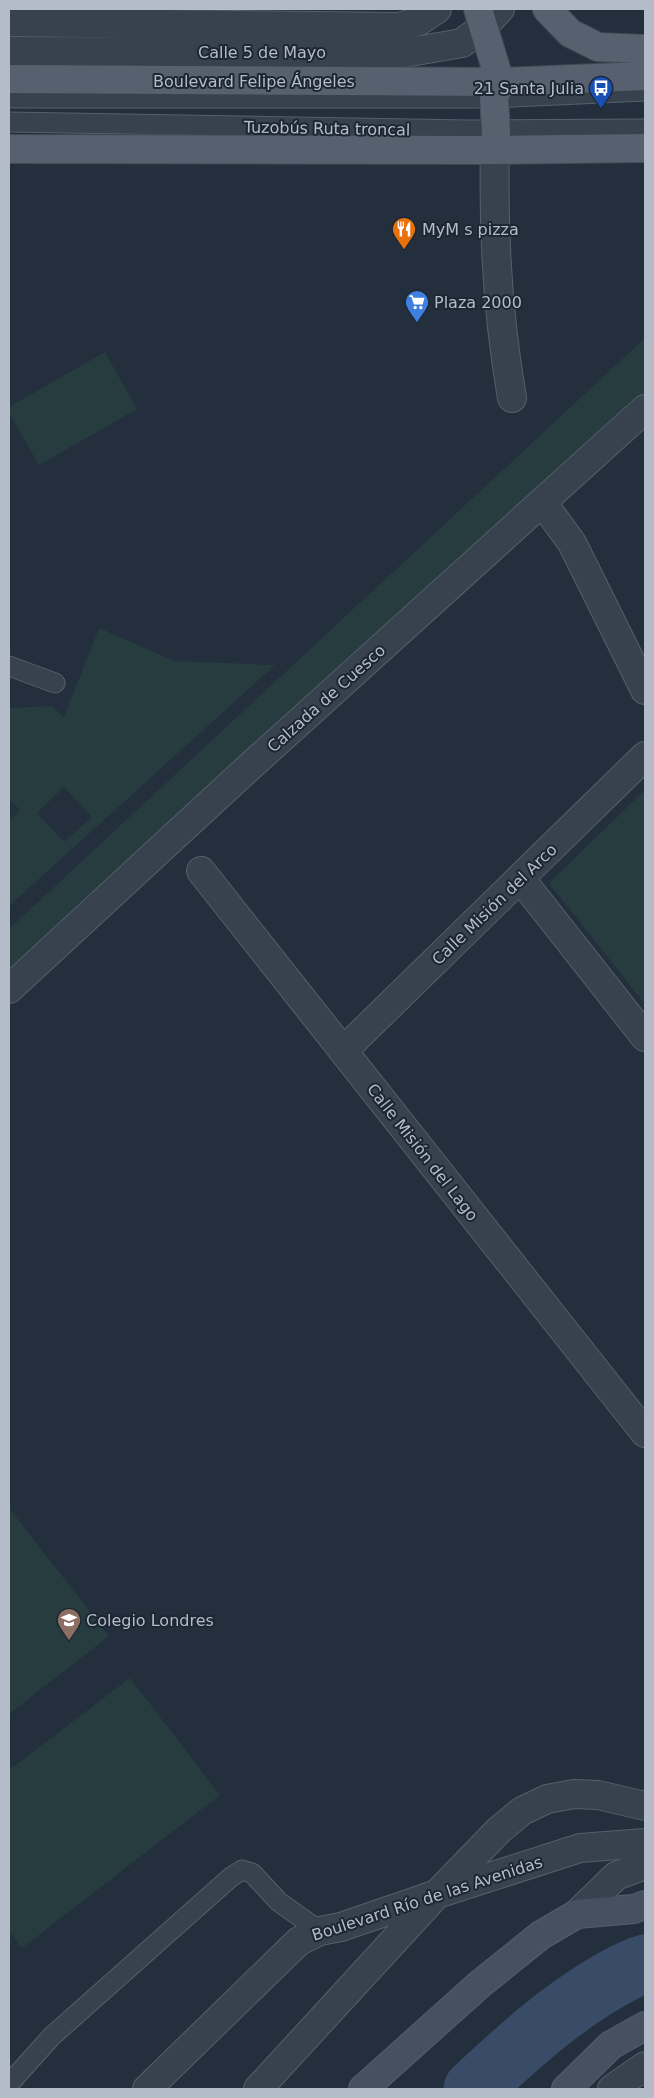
<svg xmlns="http://www.w3.org/2000/svg" width="654" height="2098" font-family="'DejaVu Sans',sans-serif">
  <rect width="100%" height="100%" fill="#242f3e"/>
  <path fill="#263c3f" fill-rule="evenodd" d="M 645,338 L 645,402 L 9,984 L 9,929 Z
    M 105,352 L 137,409 L 39,465 L 9,413 L 9,407 Z
    M 99,628 L 175,661 L 275,665 L 9,906 L 9,821 L 20,810 L 9,798 L 9,708 L 52,706 L 64,717 ZM 64,787 L 92,817 L 64,842 L 37,813 Z
    M 645,790 L 645,1004 L 549,883 Z
    M 9,1508 L 109,1636 L 9,1714 Z
    M 130,1678 L 220,1795 L 22,1948 L 9,1931 L 9,1770 Z"/>
  <g fill="none" stroke-linecap="round" stroke-linejoin="round">
    <path stroke="#394c67" stroke-width="59" d="M 473,2089 C 515,2050 557,2011 607,1982 C 620,1975 631,1968 645,1964"/>
    <g stroke="#565f6c" stroke-width="21">
      <path id="service" d="M 9,98 L 494,98 L 645,91
        M 9,122 L 469,130 L 645,129
        M 9,666 L 55,683
        M 9,2084 L 52,2036 L 231,1877 L 242,1870 L 252,1873 L 279,1902 L 320,1931"/>
    </g>
    <g stroke="#565f6c" stroke-width="30">
      <path id="minor" d="M 495,150 C 493,232 498,317 512,398
        M 542,502 L 572,543 L 645,690
        M 201,871 L 645,1433
        M 520,878 L 645,1037
        M 9,989 L 245,771 L 645,409
        M 343,1051 L 645,756
        M 147,2089 L 299,1941 L 320,1931 L 341,1927 L 437,1894 L 580,1848 L 645,1843
        M 258,2089 L 437,1894 L 499,1830 L 522,1811 L 547,1799 L 574,1794 L 598,1795 L 645,1806"/>
    </g>
    <g stroke="#565f6c" stroke-width="30">
      <path id="tertiary" d="M 9,22 L 399,27 L 419,21 L 437,9
        M 9,51 L 404,53 L 462,43 L 483,27 L 500,9
        M 577,1914 L 616,1876 L 645,1865
        M 612,2089 L 645,2066"/>
    </g>
    <g stroke="#565f6c" stroke-width="30">
      <path id="secondary" d="M 363,2089 L 480,1984 L 541,1935 L 577,1914 L 634,1909 L 645,1905
        M 566,2089 L 611,2045 L 645,2026"/>
    </g>
    <g stroke="#414a57" stroke-width="30">
      <path id="primary" d="M 478,9 L 500,82 L 494,98 L 496,130 L 495,150
        M 547,9 L 570,33 L 598,47 L 645,49
        M 9,79 L 500,82 L 645,76
        M 9,149 L 495,150 L 645,148"/>
    </g>
    <use href="#service" stroke="#38414e" stroke-width="19"/>
    <use href="#minor" stroke="#38414e" stroke-width="28"/>
    <use href="#tertiary" stroke="#38414e" stroke-width="28"/>
    <use href="#secondary" stroke="#465061" stroke-width="28"/>
    <use href="#primary" stroke="#56606e" stroke-width="28"/>
  </g>
  <defs>
    <g id="bus-pin" transform="scale(1.25)"><path d="M0 17L-7.5 6A9.5 9.5 0 1 1 7.5 6Z" fill="#1a4fb4" stroke="#1d2633"/><path d="M-5-6H5V4H4V6H2V4H-2V6H-4V4H-5ZM-3.5-4V0h7V-4ZM-3.5 1.2v1.5H-2V1.2ZM2 1.2v1.5H3.5V1.2Z" fill="#fff"/></g>
    <g id="restaurant-pin" transform="scale(1.25)"><path d="M0 17L-7.5 6A9.5 9.5 0 1 1 7.5 6Z" fill="#e8710a" stroke="#1d2633"/><path d="M-5-6h1v4h1v-4h1v4h1v-4h1v5L-1.5 .5V6h-2V.5L-5-1ZM5-6V6H3V1.5H1.5Q1.5-4 5-6Z" fill="#fff"/></g>
    <g id="supermarket-pin" transform="scale(1.25)"><path d="M0 17L-7.5 6A9.5 9.5 0 1 1 7.5 6Z" fill="#3f7fe0" stroke="#1d2633"/><path d="M-6-5.5h2.5l.6 2H6L4.5 2H-2.5L-4.4-4H-6ZM-1.5 3.2a1.3 1.3 0 1 0 .1 0ZM3 3.2a1.3 1.3 0 1 0 .1 0Z" fill="#fff"/></g>
    <g id="school-pin" transform="scale(1.25)"><path d="M0 17L-7.5 6A9.5 9.5 0 1 1 7.5 6Z" fill="#8d6e63" stroke="#1d2633"/><path d="M0-5L7-2L0 1L-7-2ZM-4 1L0 2.5L4 1V4Q0 6-4 4Z" fill="#fff"/></g>
  </defs>
  <g fill-rule="evenodd">
    <use href="#bus-pin" x="601" y="88"/>
    <use href="#restaurant-pin" x="404" y="229"/>
    <use href="#supermarket-pin" x="417" y="302"/>
    <use href="#school-pin" x="69" y="1620"/>
  </g>
  <g text-anchor="middle" stroke-width="4" stroke-linejoin="round" paint-order="stroke">
    <g font-size="16" fill="#b4bcc9" stroke="#1d2633">
      <text x="262" y="58">Calle 5 de Mayo</text>
      <text x="254" y="87">Boulevard Felipe Ángeles</text>
      <text transform="translate(327 128) rotate(1)" y="6">Tuzobús Ruta troncal</text>
      <text transform="translate(326 698) rotate(-42)" y="6">Calzada de Cuesco</text>
      <text transform="translate(494 904) rotate(-44)" y="6">Calle Misión del Arco</text>
      <text transform="translate(423 1152) rotate(52)" y="6">Calle Misión del Lago</text>
      <text transform="translate(427 1898) rotate(-18)" y="6">Boulevard Río de las Avenidas</text>
    </g>
    <g font-size="16" fill="#b4bcc9" stroke="#1d2633" text-anchor="start">
      <text x="584" y="94" text-anchor="end">21 Santa Julia</text>
      <text x="422" y="235">MyM s pizza</text>
      <text x="434" y="308">Plaza 2000</text>
      <text x="86" y="1626">Colegio Londres</text>
    </g>
  </g>
  <rect width="654" height="2098" fill="none" stroke="#b4bcc9" stroke-width="20"/>
</svg>
